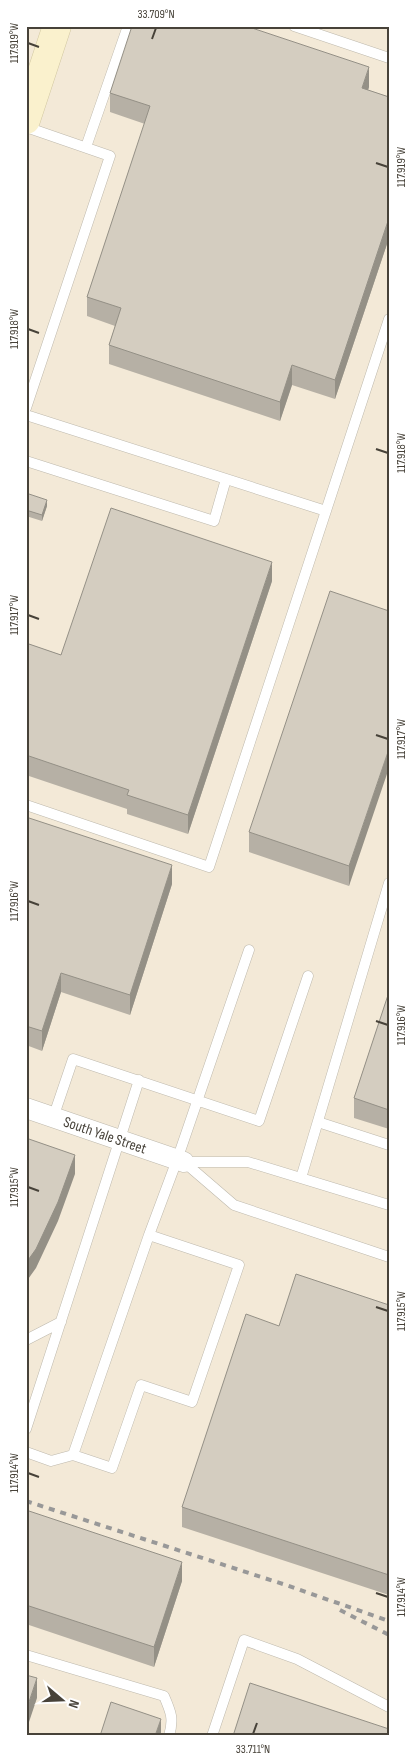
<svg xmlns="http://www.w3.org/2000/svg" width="415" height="1762" font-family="'Sofia Sans Condensed',sans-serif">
  <rect width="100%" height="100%" fill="#f3f1ea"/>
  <path fill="#f3e9d7" d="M 26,26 L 389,26 L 389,1736 L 26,1736 Z"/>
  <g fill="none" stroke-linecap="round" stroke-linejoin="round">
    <g stroke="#beb9ad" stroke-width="11">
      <path id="lane" d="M 294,26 L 389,58
        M 26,127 L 110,156 L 26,408
        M 86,147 L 128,26
        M 26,415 L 326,511
        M 26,461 L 214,521 L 226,479
        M 26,805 L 209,867 L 389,319
        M 53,1118 L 73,1059 L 259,1121 L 308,976
        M 318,1122 L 389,1145
        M 184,1162 L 234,1205 L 389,1257
        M 184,1162 L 248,1162 L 389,1205
        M 301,1178 L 389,883
        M 149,1235 L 177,1160 L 249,950
        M 26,1340 L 61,1322
        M 26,1429 L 139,1080
        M 26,1452 L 51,1461 L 73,1455 L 112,1468 L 141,1385 L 192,1402 L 239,1265 L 149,1235 L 73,1455
        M 26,1655 L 164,1696 C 171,1712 174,1719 169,1736
        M 212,1736 L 244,1640 L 297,1659 L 389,1707"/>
    </g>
    <g stroke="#beb9ad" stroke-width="21">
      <path id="street" d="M 26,1108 L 184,1162"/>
    </g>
    <g stroke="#cfc59d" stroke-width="29">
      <path id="secondary" d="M 26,120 L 57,26"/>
    </g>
    <use href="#lane" stroke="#fff" stroke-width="10"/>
    <use href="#street" stroke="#fff" stroke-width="20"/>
    <use href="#secondary" stroke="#faf1cd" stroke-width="28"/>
    <path stroke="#989898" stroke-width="4" stroke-dasharray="6 6" stroke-linecap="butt" d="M 26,1501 L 286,1585 L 389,1621
      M 340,1610 L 389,1635"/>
  </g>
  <path fill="#b6b0a5" d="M 369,87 L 368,90 L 389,97 L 389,238 L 335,399 L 292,385 L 280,421 L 109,364 L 109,345 L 115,326 L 87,316 L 87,297 L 145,124 L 110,112 L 110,93 Z
    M 26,493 L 47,506 L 42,521 L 26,516 Z
    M 272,581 L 188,834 L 127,814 L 127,809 L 26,775 L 26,643 L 61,655 Z
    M 389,611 L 349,886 L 249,852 L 249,832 Z
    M 26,817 L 172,884 L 130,1015 L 61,992 L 42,1051 L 26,1045 Z
    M 389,992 L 389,1129 L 354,1118 L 354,1098 Z
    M 389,1305 L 389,1595 L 182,1527 L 182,1507 L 279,1326 Z
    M 26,1510 L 182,1581 L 154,1667 L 26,1624 Z"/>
  <path fill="#949086" d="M 369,67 L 369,87 L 362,108 L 362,88 Z
    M 389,218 L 389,238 L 335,399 L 335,380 Z
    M 292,365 L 292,385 L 280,421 L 280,402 Z
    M 47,500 L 47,506 L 42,521 L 42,515 Z
    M 272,562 L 272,581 L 188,834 L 188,815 Z
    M 389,749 L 389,768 L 349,886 L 349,866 Z
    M 172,865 L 172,884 L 130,1015 L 130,995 Z
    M 61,973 L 61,992 L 42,1051 L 42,1031 Z
    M 75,1155 L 75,1174 L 58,1221 L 36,1268 L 26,1282 L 26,1263 Z
    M 182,1562 L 182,1581 L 154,1667 L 154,1647 Z
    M 37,1678 L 37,1698 L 26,1731 L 26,1711 Z
    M 161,1719 L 161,1736 L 155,1736 Z"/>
  <path fill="#d4cdc0" stroke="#949086" d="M 132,26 L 246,26 L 369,67 L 362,88 L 389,97 L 389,218 L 335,380 L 292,365 L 280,402 L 109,345 L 121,308 L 87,297 L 150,106 L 110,93 Z
    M 26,493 L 47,500 L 42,515 L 26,510 Z
    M 111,508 L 272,562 L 188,815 L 127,795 L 129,790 L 26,755 L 26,643 L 61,655 Z
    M 330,591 L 389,611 L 389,749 L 349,866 L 249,832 Z
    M 26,817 L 172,865 L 130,995 L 61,973 L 42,1031 L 26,1026 Z
    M 389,992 L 389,1110 L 354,1098 Z
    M 26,1138 L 75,1155 L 58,1202 L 36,1249 L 26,1263 Z
    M 296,1274 L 389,1305 L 389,1575 L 182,1507 L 246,1314 L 279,1326 Z
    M 26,1510 L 182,1562 L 154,1647 L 26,1605 Z
    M 26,1675 L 37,1678 L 26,1711 Z
    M 250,1683 L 389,1729 L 389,1736 L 233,1736 Z
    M 111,1702 L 161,1719 L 155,1736 L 100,1736 Z"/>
  <path fill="none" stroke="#474239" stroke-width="2" d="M 152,39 L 156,28M 28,43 L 39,47M 376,163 L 388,167M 28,329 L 39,333M 376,449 L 388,453M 28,615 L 39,619M 376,735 L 388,739M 28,901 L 39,905M 376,1021 L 388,1025M 28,1187 L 39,1191M 376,1307 L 388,1311M 28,1473 L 39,1477M 376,1593 L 388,1597M 253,1734 L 257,1723"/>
  <g text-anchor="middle" stroke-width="5" stroke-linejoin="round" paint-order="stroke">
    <g font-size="15" fill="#474239" stroke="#fff">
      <text transform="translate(105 1135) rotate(19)" y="5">South Yale Street</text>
    </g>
  </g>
  <rect width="415" height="1762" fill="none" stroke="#ffffff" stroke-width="55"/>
  <g transform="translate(62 1700) rotate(109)" stroke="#ffffff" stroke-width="4" paint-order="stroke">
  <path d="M0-4L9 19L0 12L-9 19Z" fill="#474239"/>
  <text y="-8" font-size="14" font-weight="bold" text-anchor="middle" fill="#474239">N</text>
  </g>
  <rect x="28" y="28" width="360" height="1706" fill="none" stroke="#474239" stroke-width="2"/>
  <g font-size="12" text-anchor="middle" fill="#474239">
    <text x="156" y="18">33.709°N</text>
    <text transform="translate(14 43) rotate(-90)" y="4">117.919°W</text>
    <text transform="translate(401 167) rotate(-90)" y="4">117.919°W</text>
    <text transform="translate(14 329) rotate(-90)" y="4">117.918°W</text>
    <text transform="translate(401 453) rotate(-90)" y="4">117.918°W</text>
    <text transform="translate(14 615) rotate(-90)" y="4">117.917°W</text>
    <text transform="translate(401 739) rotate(-90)" y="4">117.917°W</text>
    <text transform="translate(14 901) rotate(-90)" y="4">117.916°W</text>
    <text transform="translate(401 1025) rotate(-90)" y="4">117.916°W</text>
    <text transform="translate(14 1187) rotate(-90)" y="4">117.915°W</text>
    <text transform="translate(401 1311) rotate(-90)" y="4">117.915°W</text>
    <text transform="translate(14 1473) rotate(-90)" y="4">117.914°W</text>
    <text transform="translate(401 1597) rotate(-90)" y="4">117.914°W</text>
    <text x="253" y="1753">33.711°N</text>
  </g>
</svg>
